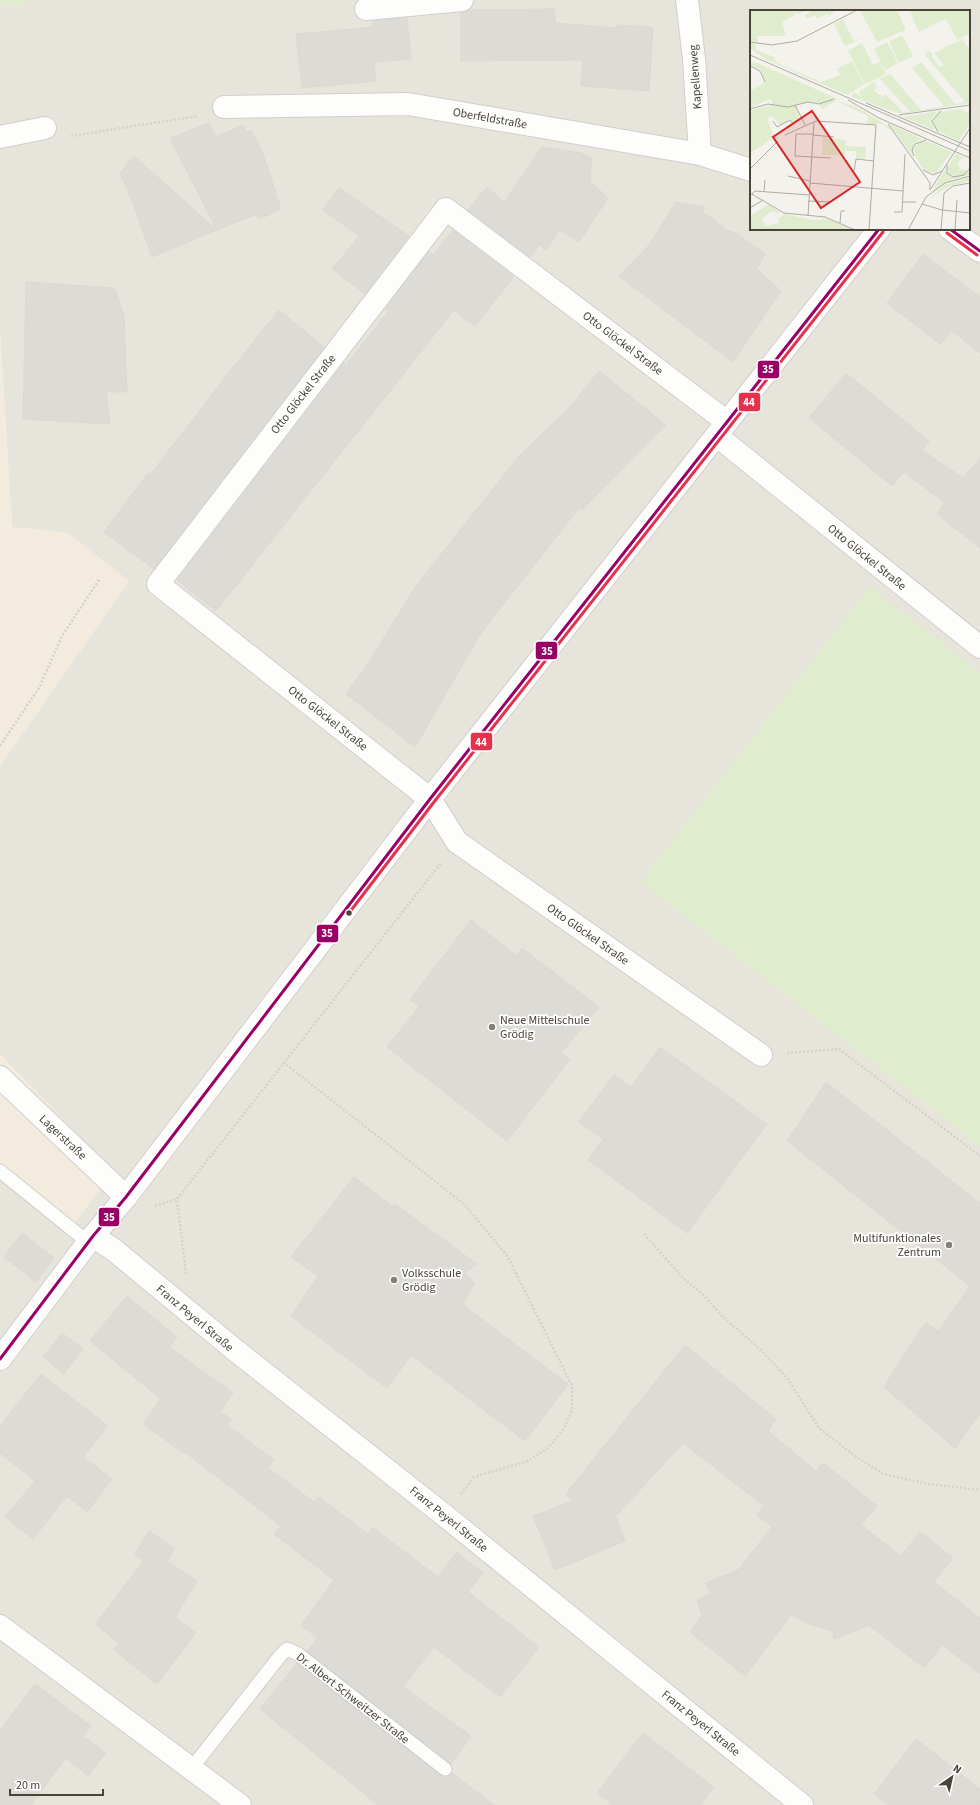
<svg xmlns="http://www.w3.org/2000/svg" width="980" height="1805" font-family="'Source Sans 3',sans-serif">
  <rect width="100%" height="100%" fill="#f3f2ed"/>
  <path fill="#e7e4db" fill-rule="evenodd" d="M 27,0 L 980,0 L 980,1805 L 0,1805 L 0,1166 L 114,1172 L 0,1054 L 0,766 L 129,581 L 68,533 L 12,527 L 0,331 L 0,5 L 27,5 ZM 751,11 L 969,11 L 969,229 L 751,229 Z"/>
  <path fill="#f2ebde" d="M 0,331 L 12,527 L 68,533 L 129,581 L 0,766 Z
    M 0,1054 L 114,1172 L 73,1225 L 0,1166 Z"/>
  <path fill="#dfedce" d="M 0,0 L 27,0 L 27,5 L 0,5 Z
    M 870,587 L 980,673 L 980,1146 L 641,882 Z"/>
  <path fill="#dddbd5" stroke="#dbd9d3" d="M 554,9 L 555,23 L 617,28 L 617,25 L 653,27 L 649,91 L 581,86 L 583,60 L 461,61 L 461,13 L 469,10 Z
    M 407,18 L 411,59 L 374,62 L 376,81 L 302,88 L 296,34 L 374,27 L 373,21 Z
    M 209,123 L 216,137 L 243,125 L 246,132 L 252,131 L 262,151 L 281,209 L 260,219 L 254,215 L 217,230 L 170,138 Z
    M 542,147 L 581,153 L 592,158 L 590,181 L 608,198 L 579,242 L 560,230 L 546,250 L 540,245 L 530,257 L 468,210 L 487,187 L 504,202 Z
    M 134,156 L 217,230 L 152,257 L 133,203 L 120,173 Z
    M 339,188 L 409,236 L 365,294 L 332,269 L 359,236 L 323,210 Z
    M 676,202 L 704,207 L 703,212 L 727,230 L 736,233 L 765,254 L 757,269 L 781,291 L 733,362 L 619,276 L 649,245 Z
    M 453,230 L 514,277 L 475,326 L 454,310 L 216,611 L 177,580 L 344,363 L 346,365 L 388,312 L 385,309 L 429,251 L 433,255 Z
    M 923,254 L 980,297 L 980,353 L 952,331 L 940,344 L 887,303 Z
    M 26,282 L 115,288 L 124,316 L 127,392 L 106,392 L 110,424 L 23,419 Z
    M 279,310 L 324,347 L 154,569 L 104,532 L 148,473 L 150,475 L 234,366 Z
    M 599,371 L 666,425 L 582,510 L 579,508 L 481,633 L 415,747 L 346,694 L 369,662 L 416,586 L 519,456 L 571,406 Z
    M 846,373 L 929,441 L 922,450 L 963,478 L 980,458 L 980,548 L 937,514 L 945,503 L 904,472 L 892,486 L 809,418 Z
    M 471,920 L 516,955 L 522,948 L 599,1007 L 561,1053 L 570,1059 L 507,1141 L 387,1047 L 419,1006 L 410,1000 Z
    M 660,1047 L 767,1124 L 687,1233 L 588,1160 L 603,1139 L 579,1122 L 614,1075 L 631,1087 Z
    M 826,1082 L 980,1203 L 980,1414 L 955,1448 L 884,1387 L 910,1345 L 926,1323 L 939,1331 L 970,1286 L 787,1141 Z
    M 354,1177 L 392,1206 L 395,1204 L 477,1264 L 465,1273 L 475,1283 L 462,1304 L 568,1384 L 525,1441 L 411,1355 L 387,1388 L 291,1316 L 318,1276 L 291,1257 Z
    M 22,1233 L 54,1258 L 36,1282 L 4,1257 Z
    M 127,1296 L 177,1337 L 169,1347 L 233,1393 L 220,1412 L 231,1419 L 227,1425 L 274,1460 L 268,1468 L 314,1502 L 319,1497 L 368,1534 L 373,1528 L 438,1577 L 457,1552 L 483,1573 L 468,1592 L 539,1647 L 500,1697 L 434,1647 L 403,1687 L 471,1736 L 451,1764 L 307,1651 L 318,1638 L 301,1625 L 334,1580 L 274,1534 L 281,1526 L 186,1453 L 185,1454 L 143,1424 L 161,1399 L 90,1341 Z
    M 62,1333 L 83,1349 L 64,1374 L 43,1357 Z
    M 685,1345 L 776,1419 L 768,1431 L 816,1471 L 823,1463 L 877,1506 L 861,1525 L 901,1556 L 920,1532 L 953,1558 L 934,1582 L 980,1618 L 980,1674 L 942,1645 L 924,1668 L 869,1625 L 834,1639 L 833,1631 L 809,1624 L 791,1615 L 745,1676 L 690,1632 L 702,1616 L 697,1600 L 711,1593 L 705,1583 L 738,1570 L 772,1527 L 757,1515 L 764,1506 L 683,1443 L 616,1516 L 625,1541 L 555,1570 L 533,1516 L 573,1501 L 566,1494 Z
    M 41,1374 L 108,1426 L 83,1457 L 112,1479 L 87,1512 L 67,1496 L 33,1539 L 5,1517 L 35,1481 L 0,1453 L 0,1426 Z
    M 149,1531 L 175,1549 L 167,1561 L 197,1581 L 175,1617 L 196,1633 L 157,1684 L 114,1650 L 119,1643 L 95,1624 L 144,1561 L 135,1554 Z
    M 297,1663 L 440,1775 L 448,1777 L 452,1773 L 494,1805 L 378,1805 L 260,1709 Z
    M 35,1684 L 91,1726 L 83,1736 L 106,1753 L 88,1776 L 66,1758 L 31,1805 L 0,1805 L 0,1730 Z
    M 643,1733 L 714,1787 L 700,1805 L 613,1805 L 597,1793 Z
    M 916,1739 L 980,1789 L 980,1805 L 888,1805 L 874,1794 Z"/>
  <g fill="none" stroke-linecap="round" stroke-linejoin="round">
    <g stroke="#d1cfcb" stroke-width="15">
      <path id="service" d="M 0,1171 L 89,1243
        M 191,1769 L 280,1656 L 287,1649 L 298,1654 L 445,1769"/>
    </g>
    <g stroke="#d1cfcb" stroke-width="24">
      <path id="minor" d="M 687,0 L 694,59 L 700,154
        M 366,9 L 462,0
        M 224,107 L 408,104 L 700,154 L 751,170
        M 0,137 L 45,128
        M 950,229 L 980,251
        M 727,422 L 446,209 L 158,584 L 430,799 L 457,842 L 761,1055
        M 717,436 L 980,647
        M 0,1077 L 126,1197
        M 93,1236 L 114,1250 L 235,1350 L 444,1515 L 802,1805
        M 0,1359 L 93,1236 L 126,1197 L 430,799 L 879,229
        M 0,1626 L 240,1805"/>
    </g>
    <path stroke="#d3d2cb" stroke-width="2.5" stroke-dasharray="2 2" stroke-linecap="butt" d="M 71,136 L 198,116
      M 0,746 L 39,688 L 62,636 L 99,580
      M 787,1053 L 839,1049 L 980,1156
      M 283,1062 L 464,1204 L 508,1257 L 572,1386 L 572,1410 L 564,1429 L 548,1448 L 528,1461 L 474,1477 L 461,1494
      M 155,1206 L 177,1199
      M 644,1234 L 685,1280 L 703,1294 L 723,1317 L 761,1350 L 787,1378 L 819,1428 L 851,1453 L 883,1474 L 929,1484 L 980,1490
      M 186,1274 L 177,1199 L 441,863"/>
    <use href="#service" stroke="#fdfdfc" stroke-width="13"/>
    <use href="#minor" stroke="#fdfdfc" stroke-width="22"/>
    <g stroke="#fff" stroke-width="6">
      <path id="bus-1" d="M 950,229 L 980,251
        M 0,1359 L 93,1236 L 126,1197 L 430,799 L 879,229"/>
    </g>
    <g stroke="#fff" stroke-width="6">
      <path id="bus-2" d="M 947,233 L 977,255
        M 349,913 L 434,802 L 883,232"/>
    </g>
    <use href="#bus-1" stroke="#906" stroke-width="3"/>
    <use href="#bus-2" stroke="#e5314c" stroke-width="3"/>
  </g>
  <circle fill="#4a4438" stroke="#fff" stroke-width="1.5" cx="349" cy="913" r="3.5"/>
  <g fill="#858177" stroke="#fff" stroke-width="1.5">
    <circle cx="492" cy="1027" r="4"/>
    <circle cx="949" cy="1245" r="4"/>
    <circle cx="394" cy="1280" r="4"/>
  </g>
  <g text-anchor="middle" stroke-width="3.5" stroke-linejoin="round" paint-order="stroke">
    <g font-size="12" fill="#4a4438" stroke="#fff">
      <text transform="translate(695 77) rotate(-94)" y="4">Kapellenweg</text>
      <text transform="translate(490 118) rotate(10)" y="4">Oberfeldstraße</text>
      <text transform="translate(623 343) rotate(37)" y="4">Otto Glöckel Straße</text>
      <text transform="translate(303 394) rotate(-52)" y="4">Otto Glöckel Straße</text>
      <text transform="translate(867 557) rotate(39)" y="4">Otto Glöckel Straße</text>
      <text transform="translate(328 718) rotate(38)" y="4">Otto Glöckel Straße</text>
      <text transform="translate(588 934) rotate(35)" y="4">Otto Glöckel Straße</text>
      <text transform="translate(63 1137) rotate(43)" y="4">Lagerstraße</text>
      <text transform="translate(195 1318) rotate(40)" y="4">Franz Peyerl Straße</text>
      <text transform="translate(449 1519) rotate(39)" y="4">Franz Peyerl Straße</text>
      <text transform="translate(353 1698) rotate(38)" y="4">Dr. Albert Schweitzer Straße</text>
      <text transform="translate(701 1723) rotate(39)" y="4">Franz Peyerl Straße</text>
    </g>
    <g font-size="12" fill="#4a4438" stroke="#fff" text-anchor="start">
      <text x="500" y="1024">Neue Mittelschule<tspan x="500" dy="14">Grödig</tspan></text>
      <text x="941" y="1242" text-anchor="end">Multifunktionales<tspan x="941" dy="14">Zentrum</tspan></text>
      <text x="402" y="1277">Volksschule<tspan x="402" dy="14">Grödig</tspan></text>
    </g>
  </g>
  <g transform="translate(750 10)">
    <rect width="220" height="220" fill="#f3f2ed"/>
    <path d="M 0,0 L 44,0 L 45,5 L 32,12 L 36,26 L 7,26 L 8,32 L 0,31 ZM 45,0 L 86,0 L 79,6 L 77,4 L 67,9 L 65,5 L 56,9 L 55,5 L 60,3 L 59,1 L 46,4 ZM 110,0 L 147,0 L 156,20 L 127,32 ZM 159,0 L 220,0 L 220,24 L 207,30 L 196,9 L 169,22 ZM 108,1 L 93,10 L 104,31 L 121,24 L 95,36 L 84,14 ZM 152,25 L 163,46 L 149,53 L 139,32 ZM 212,29 L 220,40 L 220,93 L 151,104 L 102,87 L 103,82 L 111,86 L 109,82 L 124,72 L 127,78 L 123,81 L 132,86 L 129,92 L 135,84 L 153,102 L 160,102 L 130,69 L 140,64 L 171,100 L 194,96 L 162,58 L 171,52 L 205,94 L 215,92 L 175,45 L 178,41 L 182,43 L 182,47 L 190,57 L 194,55 L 184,43 ZM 137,32 L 148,53 L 135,60 L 124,39 ZM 0,33 L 5,33 L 6,40 L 24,47 L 27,53 L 71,72 L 90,65 L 87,59 L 102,51 L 114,74 L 97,85 L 15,49 L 0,38 ZM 112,33 L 123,55 L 130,52 L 136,64 L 115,74 L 98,41 ZM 0,52 L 7,53 L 90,90 L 85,89 L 86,91 L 107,97 L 142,119 L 140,120 L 133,114 L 117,114 L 118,106 L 86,91 L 72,99 L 68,93 L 59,92 L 46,95 L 49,108 L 43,113 L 39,109 L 30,116 L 23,106 L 17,108 L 24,127 L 0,143 L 0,100 L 23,95 L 21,89 L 1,97 L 0,81 L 15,72 L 11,60 L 0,55 ZM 211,99 L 220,104 L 220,113 L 209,131 L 188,121 L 184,114 L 184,107 L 190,102 ZM 190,101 L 182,108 L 184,120 L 153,107 ZM 138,113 L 172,129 L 163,134 L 163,146 ZM 73,127 L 96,130 L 95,144 L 99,145 L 72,145 ZM 171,131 L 179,132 L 202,142 L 185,164 L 173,159 L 165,146 L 164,138 ZM 96,136 L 116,137 L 115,149 L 106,148 L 106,141 L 96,141 ZM 206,143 L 218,150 L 212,148 L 208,154 L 210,159 L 216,160 L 216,163 L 204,166 L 200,165 L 197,158 ZM 195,160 L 200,167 L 220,161 L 220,165 L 203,169 L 181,182 ZM 220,167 L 220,171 L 200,176 L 180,188 L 194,175 ZM 19,194 L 31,204 L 22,201 L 12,208 L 15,216 L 29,213 L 28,209 L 34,204 L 63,210 L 78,209 L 103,220 L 0,220 L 0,206 Z" fill="#dfedce"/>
    <path fill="none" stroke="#afaca5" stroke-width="1" d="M 0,32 L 22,35 L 47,31 L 107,0M 0,45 L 220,141M 0,56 L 10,61 L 15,72M 98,90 L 129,108 L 220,148M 116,93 L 220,137M 45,95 L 55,115M 0,99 L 18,94 L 38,97 L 58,92 L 69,94 L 84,89M 149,105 L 220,95M 23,111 L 27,117 L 40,110 L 43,114M 138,114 L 180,173 L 180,180M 38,118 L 49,109M 188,122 L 182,111 L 191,101M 63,124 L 46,124 L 45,146 L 81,148M 35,125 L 66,111 L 126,115 L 119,220M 63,125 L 84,127M 164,146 L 162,140 L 165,134 L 176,130M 197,155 L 197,163 L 203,167 L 214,165 L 220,158M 0,159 L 28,131M 173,160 L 183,165 L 192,161M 104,161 L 106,149 L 124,151M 38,166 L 60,171M 60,173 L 153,181M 180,180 L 220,118M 14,182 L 15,170M 0,183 L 34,203 L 75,207 L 105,220M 2,184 L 5,181 L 59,185M 176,187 L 195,173 L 220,166M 58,191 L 81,192M 153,192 L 166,192M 172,194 L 192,200 L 220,203M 0,198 L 13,190M 144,202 L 152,202 L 155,144M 58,206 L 64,112M 90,213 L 91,201 L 95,201M 158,220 L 176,187M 191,220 L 194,183 L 203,176 L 220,173M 205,220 L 207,190"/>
    <path fill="#d62828" fill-opacity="0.15" stroke="#d62828" stroke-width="2" d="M 62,101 L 110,172 L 71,198 L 23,127 Z"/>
    <rect width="220" height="220" fill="none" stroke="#4a4438" stroke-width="2"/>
  </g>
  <g stroke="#fff" stroke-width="1.5">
    <rect x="757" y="360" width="23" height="19" rx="4" fill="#906"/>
    <rect x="738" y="392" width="23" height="20" rx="4" fill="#e5314c"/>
    <rect x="535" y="641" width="23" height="19" rx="4" fill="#906"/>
    <rect x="470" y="732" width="23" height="19" rx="4" fill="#e5314c"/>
    <rect x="316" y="924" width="23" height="19" rx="4" fill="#906"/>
    <rect x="98" y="1207" width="22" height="20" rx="4" fill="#906"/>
  </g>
  <g font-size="11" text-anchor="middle" font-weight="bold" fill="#fff">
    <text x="768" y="373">35</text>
    <text x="749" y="406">44</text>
    <text x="547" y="655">35</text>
    <text x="481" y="746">44</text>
    <text x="327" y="937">35</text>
    <text x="109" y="1221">35</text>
  </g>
  <g transform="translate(952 1777) rotate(34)" stroke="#ffffff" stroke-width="3" paint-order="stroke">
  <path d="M0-3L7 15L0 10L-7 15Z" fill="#4a4438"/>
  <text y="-6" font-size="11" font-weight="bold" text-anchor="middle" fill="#4a4438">N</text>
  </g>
  <path d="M10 1789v6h93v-6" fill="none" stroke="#4a4438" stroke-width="2"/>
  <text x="16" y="1789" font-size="12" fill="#4a4438" stroke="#ffffff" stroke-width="3" paint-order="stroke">20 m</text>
</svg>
